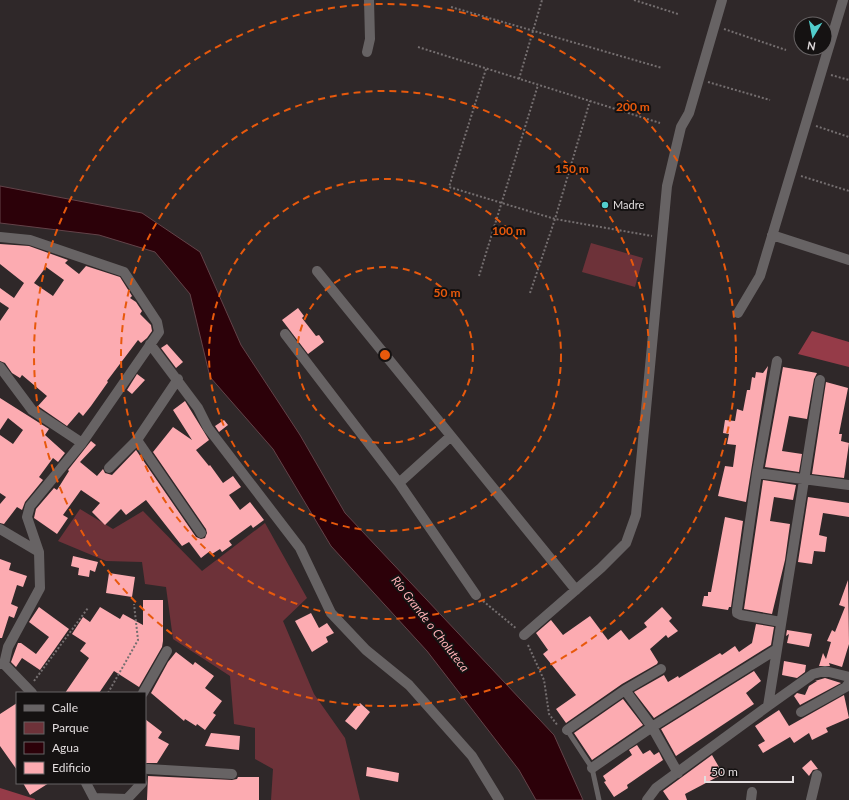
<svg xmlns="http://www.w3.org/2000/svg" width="849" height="800" font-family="Lato,sans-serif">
  <rect width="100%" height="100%" fill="#2f2829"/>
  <path fill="#6d3239" d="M 591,243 L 643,258 L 635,287 L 582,272 Z
    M 80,509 L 113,529 L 143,511 L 202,571 L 265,523 L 307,598 L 283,621 L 314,694 L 345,738 L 360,800 L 271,800 L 273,769 L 255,759 L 255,728 L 234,724 L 230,676 L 173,639 L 166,587 L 145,584 L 142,562 L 106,561 L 58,541 Z"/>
  <path fill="#953b48" d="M 812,331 L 849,342 L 849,367 L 798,354 Z
    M 0,788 L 35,799 L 35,800 L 0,800 Z"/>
  <path fill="#2c0109" stroke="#634349" d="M 0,186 L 142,213 L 200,252 L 241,345 L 300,435 L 345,513 L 554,735 L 583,800 L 536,800 L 519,770 L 427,651 L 331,546 L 273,449 L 210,377 L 190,294 L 155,252 L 99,235 L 0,223 Z"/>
  <path fill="#fcabb1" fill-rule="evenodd" d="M 0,244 L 29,246 L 68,260 L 65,263 L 79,274 L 86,266 L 120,277 L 132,296 L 130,298 L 136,302 L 142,311 L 140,314 L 151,325 L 152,331 L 147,338 L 141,343 L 138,340 L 107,381 L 108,382 L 91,406 L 83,416 L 79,412 L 67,426 L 38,406 L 47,396 L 22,375 L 20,378 L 12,373 L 5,363 L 0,361 L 0,321 L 9,308 L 0,302 L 0,288 L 14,298 L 24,283 L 0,264 ZM 46,267 L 64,280 L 53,296 L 34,283 Z
    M 298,308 L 304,316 L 302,318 L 316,336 L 319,335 L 324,342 L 308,354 L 282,320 Z
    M 167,344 L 183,362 L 176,368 L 161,348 Z
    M 768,366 L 746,502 L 718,496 L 725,466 L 733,467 L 736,445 L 727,444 L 729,434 L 723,433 L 725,420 L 735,421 L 737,409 L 743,411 L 747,390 L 750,390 L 752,377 L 755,378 L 756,372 L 763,373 Z
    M 783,367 L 817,373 L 814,379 L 807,419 L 789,416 L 782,451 L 802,454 L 799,472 L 765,467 Z
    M 137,374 L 145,380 L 132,394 L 127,390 Z
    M 826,382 L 848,388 L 839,434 L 842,434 L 841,441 L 849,443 L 844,478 L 812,474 Z
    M 0,398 L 49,429 L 45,435 L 65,453 L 58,462 L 53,458 L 39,477 L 43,480 L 25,502 L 22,510 L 17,507 L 4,524 L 0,523 L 0,504 L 6,497 L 0,493 L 0,435 L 13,444 L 23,430 L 8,418 L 0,430 Z
    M 185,401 L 209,440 L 196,450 L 209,466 L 210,465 L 223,483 L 233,476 L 241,487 L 229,495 L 240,510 L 250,502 L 264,520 L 253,528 L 251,525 L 229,541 L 232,545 L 222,552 L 220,549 L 212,554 L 210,551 L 201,558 L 189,542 L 182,546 L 146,500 L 126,515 L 121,509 L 105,525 L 92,512 L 100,503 L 81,490 L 63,515 L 68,518 L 57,534 L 34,518 L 36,509 L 54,488 L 57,490 L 69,471 L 68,470 L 91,441 L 96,445 L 80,462 L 97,476 L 103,469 L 105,473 L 112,475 L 136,450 L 196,537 L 201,539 L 205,538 L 207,533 L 206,529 L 153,452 L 173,427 L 192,440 L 173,410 Z
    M 224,420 L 228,425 L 219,432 L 215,426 Z
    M 763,480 L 796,485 L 793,500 L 774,497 L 770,521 L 790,524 L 785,560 L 772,614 L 744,609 Z
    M 808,497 L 849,503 L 849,517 L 823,513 L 819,535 L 827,537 L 825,552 L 814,551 L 812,564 L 798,562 Z
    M 725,517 L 743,521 L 731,607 L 729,607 L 728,610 L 702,606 L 704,596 L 708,596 L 708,592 L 711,592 Z
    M 73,556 L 98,562 L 95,572 L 90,570 L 89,577 L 78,575 L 79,568 L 71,566 Z
    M 0,559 L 11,563 L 9,570 L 27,576 L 23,587 L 17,585 L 11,604 L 18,607 L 14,618 L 9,616 L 2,638 L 0,638 Z
    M 109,573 L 135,577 L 132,597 L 106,593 Z
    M 848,580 L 849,644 L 842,667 L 829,663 L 830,666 L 819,666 L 823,653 L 826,659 L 831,642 L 827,641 L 832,630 L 835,632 L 845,607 L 839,605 Z
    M 143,600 L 163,600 L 163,641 L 162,647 L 139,687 L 114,671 L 99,693 L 65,693 L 89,658 L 80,651 L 86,643 L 72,634 L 83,617 L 90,622 L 100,607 L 120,619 L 123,614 L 143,625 Z
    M 39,607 L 69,629 L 40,670 L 22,658 L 16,667 L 11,662 L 18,643 L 21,643 L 36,654 L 49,637 L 29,622 Z
    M 662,607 L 672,618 L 669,621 L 678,631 L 668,638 L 666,635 L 650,649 L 658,662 L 657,664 L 622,684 L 566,723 L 556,709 L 576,695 L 543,654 L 548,650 L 536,633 L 551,620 L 563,635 L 590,616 L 608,640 L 621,630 L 629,640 L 647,627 L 644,623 Z
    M 311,613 L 319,628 L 327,623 L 334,633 L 326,637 L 328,642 L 312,652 L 295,621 Z
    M 756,624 L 774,627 L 771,645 L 654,718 L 634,692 L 664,675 L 668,682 L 678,676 L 679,678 L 720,653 L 722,655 L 735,646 L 739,652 L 752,643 Z
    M 787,630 L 812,634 L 809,647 L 787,643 L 789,634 L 786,636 Z
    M 176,652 L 193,665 L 195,662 L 214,676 L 205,688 L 222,701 L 213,713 L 216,715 L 205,730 L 197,724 L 196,726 L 185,719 L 184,721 L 151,693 L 168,662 Z
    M 784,661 L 806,665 L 805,672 L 797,678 L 782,675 Z
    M 754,671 L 761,681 L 746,693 L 754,704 L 676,756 L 661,729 Z
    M 825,678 L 841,683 L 800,705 L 794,696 L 797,693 L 805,695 L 809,686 L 817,681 L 815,681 Z
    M 844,695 L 849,718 L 826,728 L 828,732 L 812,740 L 809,733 L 794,743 L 790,737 L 763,753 L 758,745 L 765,741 L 755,726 L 779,710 L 789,726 Z
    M 623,699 L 643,725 L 592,760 L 574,733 Z
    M 17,703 L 17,770 L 0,746 L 0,714 Z
    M 360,703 L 370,712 L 356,730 L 345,721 Z
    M 145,719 L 162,732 L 158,738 L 169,744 L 157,763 L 145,763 Z
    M 211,733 L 240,736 L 239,750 L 205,746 Z
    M 637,745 L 643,754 L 650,750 L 654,755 L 659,752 L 663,760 L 627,785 L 628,788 L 614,797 L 604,782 L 606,781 L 603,776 L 632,755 L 629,750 Z
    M 712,755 L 723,774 L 685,794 L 687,800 L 669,800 L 663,791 Z
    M 811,760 L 818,769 L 813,770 L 809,776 L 802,768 Z
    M 367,767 L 399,773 L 398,782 L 366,776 Z
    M 148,776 L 232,780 L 237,779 L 238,777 L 259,777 L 259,800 L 147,800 Z
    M 23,783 L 49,783 L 30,795 Z"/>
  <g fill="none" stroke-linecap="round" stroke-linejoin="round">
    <path stroke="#756f70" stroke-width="2" stroke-dasharray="2 2" stroke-linecap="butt" d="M 634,0 L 678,14
      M 451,7 L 662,68
      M 724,29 L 786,50
      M 418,47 L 660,123
      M 486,69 L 449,187 L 555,219 L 652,236
      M 831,75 L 849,80
      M 519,79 L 542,0
      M 708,82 L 770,100
      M 816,126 L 849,137
      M 801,176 L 849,191
      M 479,276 L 538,85
      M 530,293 L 555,219 L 590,101
      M 483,601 L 517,629
      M 528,645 L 544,680 L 549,714 L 558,726
      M 34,681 L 88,608
      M 108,693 L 138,640 L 134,604"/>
    <path stroke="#676364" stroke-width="5" d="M 567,730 L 592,768 L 599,800"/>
    <path stroke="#676364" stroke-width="10" d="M 367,52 L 370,39 L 369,0
      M 772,235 L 849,260
      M 0,237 L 30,240 L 124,272 L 157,322 L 159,332 L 82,443 L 30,506 L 27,517 L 39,552 L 40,588 L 8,647 L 4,664
      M 317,271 L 576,590
      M 738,313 L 760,276 L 843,0
      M 285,334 L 399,483 L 476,595
      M 150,344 L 198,408 L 208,428 L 300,548 L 331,613 L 366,650 L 409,685 L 472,756 L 499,800
      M 777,361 L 757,473 L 737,610 L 737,613 L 741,615 L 781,622
      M 0,367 L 32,410 L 82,443
      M 137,440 L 201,533
      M 109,468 L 137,440 L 178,379
      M 757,473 L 849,485
      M 399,483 L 451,436
      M 0,529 L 39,552
      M 524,635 L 601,568 L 626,543 L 636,515 L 667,186 L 681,127 L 689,113 L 722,0
      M 0,664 L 4,664 L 32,693
      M 625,690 L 652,727 L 678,773
      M 143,693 L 167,651
      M 768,706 L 813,674 L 825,671 L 849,677
      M 801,712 L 846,687 L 849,683
      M 567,730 L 625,690 L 661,669
      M 592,768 L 652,727 L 777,649
      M 148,769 L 232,774
      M 86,783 L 95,800
      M 94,798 L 127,799 L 142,783
      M 647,800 L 656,788 L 768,706 L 820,380
      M 751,800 L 752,792
      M 811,800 L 817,775"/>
  </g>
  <g fill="none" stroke="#e8590c" stroke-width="2" stroke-dasharray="7 5">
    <circle cx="385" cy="355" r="88"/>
    <circle cx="385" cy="355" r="176"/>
    <circle cx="385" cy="355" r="264"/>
    <circle cx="385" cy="355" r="351"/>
  </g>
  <circle fill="#52cdcc" stroke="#151212" stroke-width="1.5" cx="605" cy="205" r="4"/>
  <g text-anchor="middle" stroke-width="4" stroke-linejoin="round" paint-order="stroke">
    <g font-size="11" fill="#e2ddde" stroke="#151212" text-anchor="start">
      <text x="613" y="209">Madre</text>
    </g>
    <g font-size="12" font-style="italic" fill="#feb0b6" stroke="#151212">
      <text transform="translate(430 624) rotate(52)" y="4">Río Grande o Choluteca</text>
    </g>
  </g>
  <circle cx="385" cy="355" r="6" fill="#e8590c" stroke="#151212" stroke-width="2"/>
  <g font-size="12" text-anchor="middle" font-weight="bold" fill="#e8590c" stroke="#151212" stroke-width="4" stroke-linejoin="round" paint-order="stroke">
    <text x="633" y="111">200 m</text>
    <text x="572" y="173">150 m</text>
    <text x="509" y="235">100 m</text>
    <text x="447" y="297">50 m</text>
  </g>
  <rect x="16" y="692" width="130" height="92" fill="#151212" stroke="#676364"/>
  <rect x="24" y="705" width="20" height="6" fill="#676364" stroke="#676364"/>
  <text x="52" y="712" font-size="12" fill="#e2ddde">Calle</text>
  <rect x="24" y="722" width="20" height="12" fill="#6d3239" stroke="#676364"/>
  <text x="52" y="732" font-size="12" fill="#e2ddde">Parque</text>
  <rect x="24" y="742" width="20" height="12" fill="#2c0109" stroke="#676364"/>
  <text x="52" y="752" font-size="12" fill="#e2ddde">Agua</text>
  <rect x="24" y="762" width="20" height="12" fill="#fcabb1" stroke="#676364"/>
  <text x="52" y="772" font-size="12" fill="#e2ddde">Edificio</text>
  <g transform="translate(813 36) rotate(190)"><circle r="19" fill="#151212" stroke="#676364"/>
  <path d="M0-3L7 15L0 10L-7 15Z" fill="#52cdcc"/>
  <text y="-6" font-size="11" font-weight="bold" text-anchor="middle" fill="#e2ddde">N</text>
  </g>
  <path d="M705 776v6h88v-6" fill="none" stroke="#e2ddde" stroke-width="2"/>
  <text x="711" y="776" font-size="12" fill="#e2ddde" stroke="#151212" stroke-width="3" paint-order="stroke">50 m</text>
</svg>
